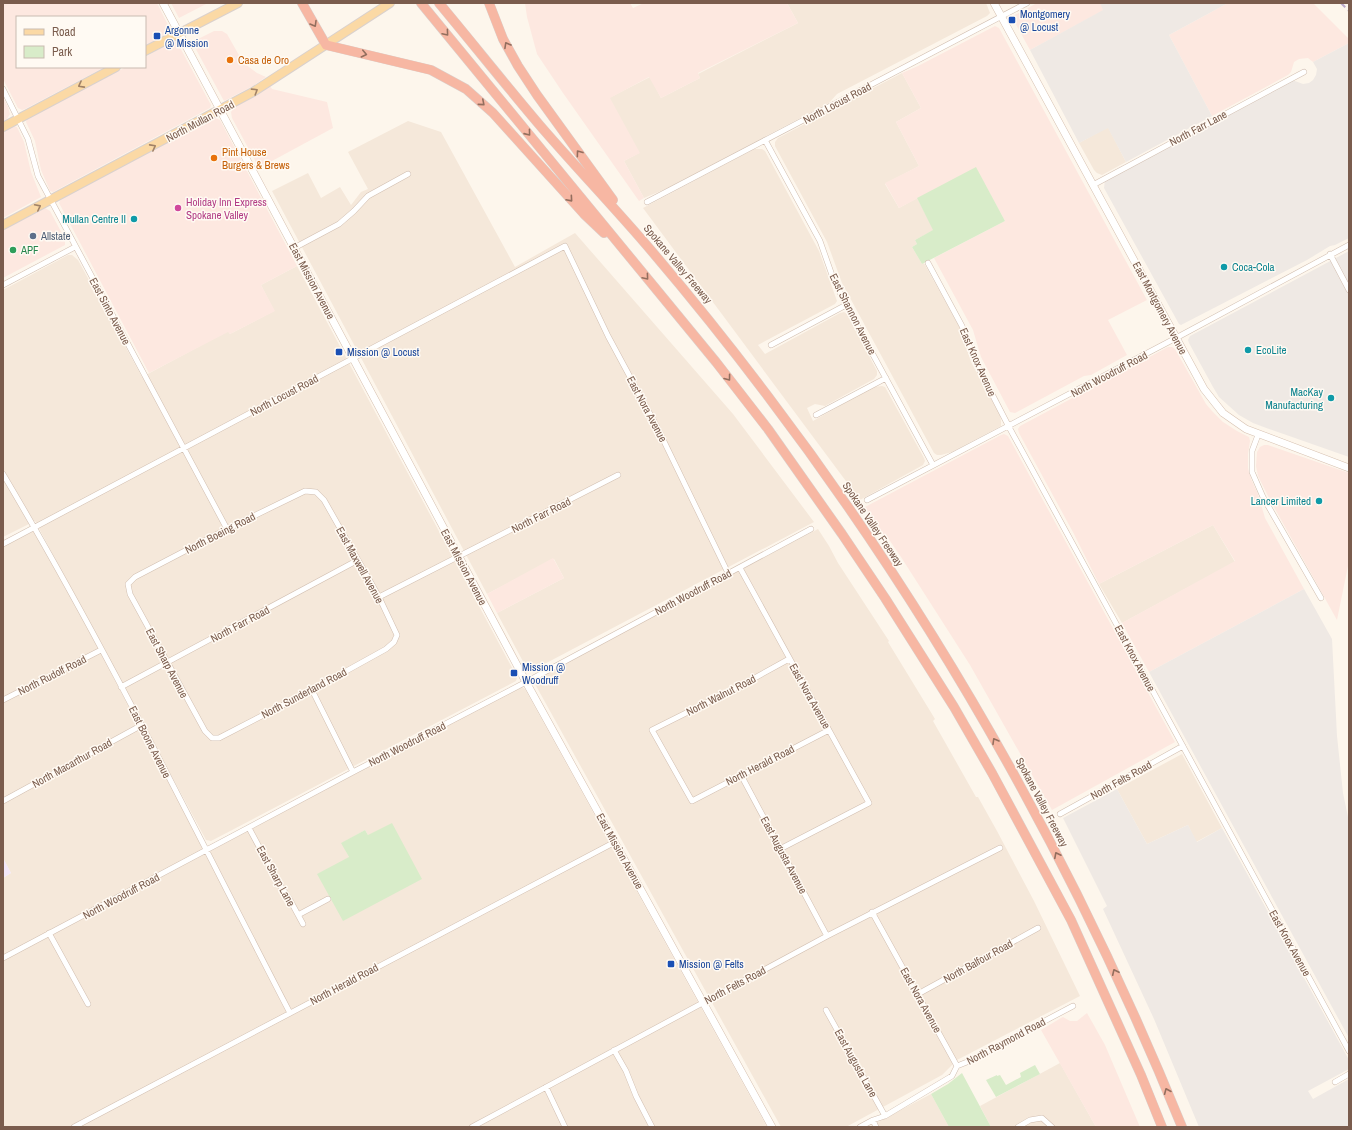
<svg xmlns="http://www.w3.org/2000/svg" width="1352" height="1130" font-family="'Archivo Narrow',sans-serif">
  <rect width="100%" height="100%" fill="#fdf6ec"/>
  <path fill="#f5e8da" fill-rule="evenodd" d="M 787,3 L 986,3 L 990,13 L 987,16 L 837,94 L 829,103 L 668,188 L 644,198 L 624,161 L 639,153 L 609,98 L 650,77 L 661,98 L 700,78 L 698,74 L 798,23 Z
    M 902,73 L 921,108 L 896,122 L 919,166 L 885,184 L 899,208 L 917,198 L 934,230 L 915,240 L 917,244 L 912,247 L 922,264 L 924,263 L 961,330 L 971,362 L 1000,415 L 1001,421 L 1001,426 L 952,452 L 941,455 L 937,455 L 934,453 L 842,283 L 827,242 L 775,146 L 775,142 L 778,138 Z
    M 408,121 L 441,132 L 515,267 L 575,233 L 733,414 L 814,522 L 535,669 L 530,670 L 526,667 L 497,613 L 564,578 L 554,559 L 487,594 L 272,191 L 308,173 L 321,198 L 340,187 L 351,205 L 361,192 L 368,189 L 348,152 Z
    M 1108,127 L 1126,162 L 1102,175 L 1097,173 L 1094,170 L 1079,143 Z
    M 754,149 L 762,149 L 765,151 L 819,251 L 837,301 L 835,304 L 758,345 L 765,354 L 840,313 L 844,312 L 847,314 L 877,371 L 877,375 L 874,379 L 825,406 L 815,404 L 807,408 L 813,421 L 873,387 L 882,386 L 885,387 L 924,458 L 925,461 L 923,465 L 860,500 L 643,208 Z
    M 68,255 L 72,255 L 78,260 L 142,377 L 228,331 L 230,334 L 274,311 L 261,285 L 297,266 L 517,677 L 516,681 L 211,841 L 206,840 L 35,521 L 3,537 L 3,290 Z
    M 1213,525 L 1235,562 L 1122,623 L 1099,584 Z
    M 35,527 L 206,851 L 3,958 L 3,878 L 11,873 L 3,858 L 3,544 Z
    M 818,529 L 829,546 L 838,563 L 889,641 L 888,642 L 935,719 L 933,721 L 976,797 L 978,797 L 997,831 L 1034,901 L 1080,996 L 957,1060 L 942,1075 L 846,1127 L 781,1127 L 535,684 L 536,680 L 538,677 Z
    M 519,687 L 522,687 L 525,689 L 767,1127 L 3,1127 L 3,961 ZM 365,830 L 368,835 L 343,921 L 349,857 L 342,843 Z
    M 1182,754 L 1222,828 L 1196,842 L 1188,825 L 1147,844 L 1117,789 Z
    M 1060,1063 L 1096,1127 L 991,1127 L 980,1106 Z
    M 931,1094 L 949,1127 L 869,1127 Z"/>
  <path fill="#fde8e0" d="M 3,3 L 157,3 L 170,29 L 168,33 L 145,46 L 145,17 L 17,17 L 17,67 L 105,67 L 25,109 L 22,110 L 18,108 L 3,79 Z
    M 171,3 L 208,3 L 179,18 Z
    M 525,3 L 630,3 L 633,8 L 644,3 L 787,3 L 798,23 L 698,73 L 700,78 L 661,98 L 649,77 L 610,98 L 640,153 L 624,161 L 644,198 L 639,201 L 563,93 L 537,54 L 527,17 Z
    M 1037,3 L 1100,3 L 1104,10 L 1030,50 L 1013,19 L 1013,16 Z
    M 1228,3 L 1313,3 L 1349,39 L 1349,43 L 1313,62 L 1308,58 L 1299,59 L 1294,62 L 1291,72 L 1288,75 L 1212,116 L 1169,35 Z
    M 995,26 L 999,28 L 1147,300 L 1108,320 L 1127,355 L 1091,375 L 1084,376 L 1015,413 L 1010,412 L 981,357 L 973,330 L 934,258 L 1005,221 L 976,168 L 899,208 L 885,183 L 919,166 L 896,122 L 921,108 L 902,73 L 918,66 Z
    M 214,31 L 222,31 L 227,34 L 240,57 L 245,64 L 257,73 L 266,77 L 253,86 L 224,101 L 192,42 Z
    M 174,41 L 177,42 L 211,105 L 210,108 L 53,192 L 50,191 L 41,170 L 35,141 L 26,122 L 27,119 L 126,67 L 145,67 L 145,57 Z
    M 270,86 L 272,89 L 327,102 L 333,128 L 259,168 L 232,118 L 231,112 L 235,107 Z
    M 3,97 L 8,107 L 10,114 L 7,119 L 3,121 Z
    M 213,118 L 215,118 L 220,120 L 297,266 L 261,285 L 275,311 L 230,334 L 228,332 L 149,373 L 59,203 L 61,199 Z
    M 14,126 L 17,127 L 24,142 L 31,172 L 41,197 L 3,218 L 3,132 Z
    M 45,208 L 50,211 L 65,239 L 65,245 L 3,278 L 3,230 Z
    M 1168,347 L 1172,347 L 1175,349 L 1206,404 L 1212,411 L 1223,422 L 1237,431 L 1249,437 L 1250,441 L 1248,454 L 1248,468 L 1251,479 L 1258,494 L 1265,518 L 1304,589 L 1149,672 L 1122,623 L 1235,561 L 1213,525 L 1099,584 L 1074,534 L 1019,433 L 1018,429 L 1020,426 Z
    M 1004,434 L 1008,436 L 1175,742 L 1052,810 L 970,665 L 901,557 L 888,538 L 886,539 L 865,507 L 1001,435 Z
    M 1264,445 L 1268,445 L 1349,473 L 1349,561 L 1337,620 L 1270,500 L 1258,476 L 1256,466 L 1257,452 L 1260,447 Z
    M 553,558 L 564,578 L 497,613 L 487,594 Z
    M 1087,1013 L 1105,1045 L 1140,1127 L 1096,1127 L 1041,1030 L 1061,1018 L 1063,1017 L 1070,1021 L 1077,1021 Z"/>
  <path fill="#efe9e4" d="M 1100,3 L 1228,3 L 1169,35 L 1212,116 L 1126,162 L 1108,128 L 1079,143 L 1030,50 L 1103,10 Z
    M 1349,43 L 1349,238 L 1335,245 L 1330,246 L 1307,260 L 1181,325 L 1179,324 L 1104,188 L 1105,180 L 1292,81 L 1295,81 L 1303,84 L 1309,83 L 1313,80 L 1316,75 L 1317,69 L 1313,62 Z
    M 1349,251 L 1349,457 L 1269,429 L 1253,423 L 1239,415 L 1219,397 L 1213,387 L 1189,343 L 1188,340 L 1190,336 Z
    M 1304,589 L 1332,639 L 1337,736 L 1343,793 L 1349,822 L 1349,1038 L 1149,672 Z
    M 1117,789 L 1147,844 L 1188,825 L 1197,842 L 1222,828 L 1349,1060 L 1349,1069 L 1308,1091 L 1313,1099 L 1349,1079 L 1349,1127 L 1199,1127 L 1154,1019 L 1103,909 L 1107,906 L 1063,818 Z"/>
  <path fill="#f3e8fa" d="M 3,858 L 11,873 L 3,878 Z"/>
  <path fill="#d8ecc9" d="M 976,167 L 1005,221 L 922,264 L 912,247 L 917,244 L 915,240 L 933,230 L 917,198 Z
    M 392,823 L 422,879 L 343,921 L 317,874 L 349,857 L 341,843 L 365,830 L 368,835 Z
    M 1035,1065 L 1040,1074 L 996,1097 L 986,1080 L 997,1075 L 997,1076 L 1000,1075 L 1006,1085 L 1021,1077 L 1020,1073 Z
    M 962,1073 L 991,1127 L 949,1127 L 931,1094 L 948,1084 Z"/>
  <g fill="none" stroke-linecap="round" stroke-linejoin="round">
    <g stroke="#d1beb0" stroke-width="6">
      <path id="street" d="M 3,89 L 28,139 L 38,176 L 227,529
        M 765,140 L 820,241 L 833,278 L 846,305 L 933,465
        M 1093,185 L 1304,72
        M 647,202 L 1027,3
        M 294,248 L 339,224 L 354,211 L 368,196 L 408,174
        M 1330,254 L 1349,290
        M 928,263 L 962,326 L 977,365 L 1009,427 L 1349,1051
        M 3,285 L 75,247
        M 771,345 L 846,305
        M 816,415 L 886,378
        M 1258,435 L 1252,451 L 1252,472 L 1263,497 L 1321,598
        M 3,474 C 107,649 196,832 290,1013
        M 305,491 L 316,492 L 324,500 L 379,597 L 397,635 L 394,642 L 386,649 L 312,690 L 219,738 L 212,738 L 205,731 L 130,594 L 128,584 L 135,577 L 227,529 Z
        M 867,500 L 1176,338 L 1349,245
        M 3,544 L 565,246 L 608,336 L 657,427 L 728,573
        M 740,568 L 869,803 L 780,849
        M 379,597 L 618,475
        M 789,659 L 742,685 L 652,730 L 692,801 L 829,730
        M 121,687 L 358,560
        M 312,690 L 353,772
        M 3,700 L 101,650
        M 741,775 L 827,936
        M 3,801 L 142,725
        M 1060,814 L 1183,746
        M 249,828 L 278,882 L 290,900 L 303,924
        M 872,912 L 957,1066
        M 298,915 L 328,899
        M 49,933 L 88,1004
        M 3,958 L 353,772 L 526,682 L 811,529
        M 918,994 L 1038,928
        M 826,1010 L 885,1116
        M 614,1050 L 626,1071 L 636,1096 L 652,1127
        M 1335,1082 L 1349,1074
        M 546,1087 L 565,1127
        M 873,1120 L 876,1127
        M 74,1127 L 615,842
        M 472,1127 L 827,936 L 1000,848
        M 860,1127 L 873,1120 L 885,1116 L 952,1076 L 957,1066 L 967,1062 L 1073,1006
        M 1018,1127 L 1030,1120 L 1042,1118 L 1052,1127"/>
    </g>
    <g stroke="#d6c0b0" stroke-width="8">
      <path id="secondary" d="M 163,3 L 526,682 L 772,1127
        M 994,3 L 1204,389 L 1223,413 L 1246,429 L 1349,468"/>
    </g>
    <g stroke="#dad1cd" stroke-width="10">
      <path id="primary" d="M 145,51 L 238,3
        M 3,127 L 116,67
        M 3,225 L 253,92 L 390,3"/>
    </g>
    <g stroke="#dad1cd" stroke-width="10">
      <path id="highway" d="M 302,3 L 326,45 L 431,70 L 466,89 L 493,113 L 584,214 L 604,233
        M 421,3 L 716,362 L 768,429 L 842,534 L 885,598 L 954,707 L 992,773 L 1071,920 L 1141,1075 L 1162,1127
        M 439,3 C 474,45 508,88 543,129 C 576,167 610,203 643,241 C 686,291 727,342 767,395 C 937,619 1076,866 1182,1127
        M 489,3 L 503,39 L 518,66 L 537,95 L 613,200"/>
    </g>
    <use href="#street" stroke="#fff" stroke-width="5"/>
    <use href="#secondary" stroke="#fff" stroke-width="7"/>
    <use href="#primary" stroke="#fbd9a5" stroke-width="8"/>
    <use href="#highway" stroke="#f7b7a3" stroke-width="9"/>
    <path stroke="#b9a8c9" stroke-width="2" stroke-dasharray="6 4" stroke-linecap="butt" d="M 1341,3 L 1349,11"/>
  </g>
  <defs><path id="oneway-chevron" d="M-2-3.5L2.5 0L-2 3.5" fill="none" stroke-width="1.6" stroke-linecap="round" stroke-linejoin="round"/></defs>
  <g stroke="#936e5e">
    <use href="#oneway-chevron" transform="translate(314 24) rotate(60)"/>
    <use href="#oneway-chevron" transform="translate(446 33) rotate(50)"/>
    <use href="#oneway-chevron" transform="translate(507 45) rotate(-119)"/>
    <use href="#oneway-chevron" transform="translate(364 54) rotate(13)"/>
    <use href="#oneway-chevron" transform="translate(482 103) rotate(41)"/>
    <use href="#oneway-chevron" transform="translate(528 133) rotate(51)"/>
    <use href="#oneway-chevron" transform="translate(579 153) rotate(-126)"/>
    <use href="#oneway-chevron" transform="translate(570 199) rotate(49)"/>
    <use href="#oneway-chevron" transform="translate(646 277) rotate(50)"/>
    <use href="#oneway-chevron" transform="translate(728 378) rotate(53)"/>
    <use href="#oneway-chevron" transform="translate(995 741) rotate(-120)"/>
    <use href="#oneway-chevron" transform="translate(1057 855) rotate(-117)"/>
    <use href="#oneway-chevron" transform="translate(1115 972) rotate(-115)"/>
    <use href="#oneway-chevron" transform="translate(1167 1091) rotate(-113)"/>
  </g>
  <g stroke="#a18267">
    <use href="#oneway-chevron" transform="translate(81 85) rotate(152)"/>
    <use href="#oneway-chevron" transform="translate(255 91) rotate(-32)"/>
    <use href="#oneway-chevron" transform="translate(153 147) rotate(-28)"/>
    <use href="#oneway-chevron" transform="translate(38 207) rotate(-27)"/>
  </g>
  <g fill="#1a4fb4" stroke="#fffaf3" stroke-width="1.5">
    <rect x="1008" y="16" width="8" height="8" rx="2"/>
    <rect x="153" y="32" width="8" height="8" rx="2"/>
    <rect x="335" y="348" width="8" height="8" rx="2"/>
    <rect x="510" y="669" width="8" height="8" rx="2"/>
    <rect x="667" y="960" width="8" height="8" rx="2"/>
  </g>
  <g fill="#e8710a" stroke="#fffaf3" stroke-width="1.5">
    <circle cx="230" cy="60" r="4"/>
    <circle cx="214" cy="158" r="4"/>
  </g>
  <circle fill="#d1479c" stroke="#fffaf3" stroke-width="1.5" cx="178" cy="208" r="4"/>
  <g fill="#0f9aa8" stroke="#fffaf3" stroke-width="1.5">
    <circle cx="134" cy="219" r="4"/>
    <circle cx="1224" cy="267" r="4"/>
    <circle cx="1248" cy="350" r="4"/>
    <circle cx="1331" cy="398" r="4"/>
    <circle cx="1319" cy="501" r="4"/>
  </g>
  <circle fill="#5c6f8a" stroke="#fffaf3" stroke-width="1.5" cx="33" cy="236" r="4"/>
  <circle fill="#2e9e5b" stroke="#fffaf3" stroke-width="1.5" cx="13" cy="250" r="4"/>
  <g text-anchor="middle" stroke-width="3" stroke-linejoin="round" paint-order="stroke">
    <g font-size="11" fill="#164399" stroke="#fffaf3" text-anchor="start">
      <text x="1020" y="18">Montgomery<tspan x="1020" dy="13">@ Locust</tspan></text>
      <text x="165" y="34">Argonne<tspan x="165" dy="13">@ Mission</tspan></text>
      <text x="347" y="356">Mission @ Locust</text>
      <text x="522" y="671">Mission @<tspan x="522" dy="13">Woodruff</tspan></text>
      <text x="679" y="968">Mission @ Felts</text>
    </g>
    <g font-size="11" fill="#c56008" stroke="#fffaf3" text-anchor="start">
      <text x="238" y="64">Casa de Oro</text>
      <text x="222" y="156">Pint House<tspan x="222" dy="13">Burgers &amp; Brews</tspan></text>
    </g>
    <g font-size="11" fill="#7a5c4d" stroke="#fffaf3">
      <text transform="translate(837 103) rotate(-28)" y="4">North Locust Road</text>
      <text transform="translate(200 121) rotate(-28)" y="4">North Mullan Road</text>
      <text transform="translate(1198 128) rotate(-28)" y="4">North Farr Lane</text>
      <text transform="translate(678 264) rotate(50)" y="4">Spokane Valley Freeway</text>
      <text transform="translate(312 281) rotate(62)" y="4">East Mission Avenue</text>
      <text transform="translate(1160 308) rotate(62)" y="4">East Montgomery Avenue</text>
      <text transform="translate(110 311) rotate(62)" y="4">East Sinto Avenue</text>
      <text transform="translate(853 314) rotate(63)" y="4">East Shannon Avenue</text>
      <text transform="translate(978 362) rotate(66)" y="4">East Knox Avenue</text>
      <text transform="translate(1109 374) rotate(-28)" y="4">North Woodruff Road</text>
      <text transform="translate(284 395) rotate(-28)" y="4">North Locust Road</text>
      <text transform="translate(647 409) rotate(62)" y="4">East Nora Avenue</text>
      <text transform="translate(541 515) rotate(-27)" y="4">North Farr Road</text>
      <text transform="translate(873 524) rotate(56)" y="4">Spokane Valley Freeway</text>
      <text transform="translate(220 533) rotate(-27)" y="4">North Boeing Road</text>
      <text transform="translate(360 565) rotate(61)" y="4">East Maxwell Avenue</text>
      <text transform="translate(464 567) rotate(62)" y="4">East Mission Avenue</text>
      <text transform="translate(693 592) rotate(-28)" y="4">North Woodruff Road</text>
      <text transform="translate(240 624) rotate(-28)" y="4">North Farr Road</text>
      <text transform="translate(1135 658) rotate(62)" y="4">East Knox Avenue</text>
      <text transform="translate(167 663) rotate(62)" y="4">East Sharp Avenue</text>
      <text transform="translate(52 675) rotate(-27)" y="4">North Rudolf Road</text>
      <text transform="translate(304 693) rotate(-28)" y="4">North Sunderland Road</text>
      <text transform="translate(721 695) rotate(-27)" y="4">North Walnut Road</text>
      <text transform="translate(810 696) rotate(61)" y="4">East Nora Avenue</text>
      <text transform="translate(150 742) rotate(63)" y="4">East Boone Avenue</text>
      <text transform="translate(407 744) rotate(-27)" y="4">North Woodruff Road</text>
      <text transform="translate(72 763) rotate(-29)" y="4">North Macarthur Road</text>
      <text transform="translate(760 765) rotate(-27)" y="4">North Herald Road</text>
      <text transform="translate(1121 780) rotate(-29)" y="4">North Felts Road</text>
      <text transform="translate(1042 802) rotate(62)" y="4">Spokane Valley Freeway</text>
      <text transform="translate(620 851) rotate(61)" y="4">East Mission Avenue</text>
      <text transform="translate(784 855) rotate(62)" y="4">East Augusta Avenue</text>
      <text transform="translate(276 876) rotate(61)" y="4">East Sharp Lane</text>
      <text transform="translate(121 896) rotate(-28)" y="4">North Woodruff Road</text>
      <text transform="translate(1290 943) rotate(61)" y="4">East Knox Avenue</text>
      <text transform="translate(978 961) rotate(-29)" y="4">North Balfour Road</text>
      <text transform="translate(344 984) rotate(-28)" y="4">North Herald Road</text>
      <text transform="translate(735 985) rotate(-28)" y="4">North Felts Road</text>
      <text transform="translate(921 1000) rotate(61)" y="4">East Nora Avenue</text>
      <text transform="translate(1006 1041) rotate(-28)" y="4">North Raymond Road</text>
      <text transform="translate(856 1063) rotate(61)" y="4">East Augusta Lane</text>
    </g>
    <g font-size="11" fill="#b23c85" stroke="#fffaf3" text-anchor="start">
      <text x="186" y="206">Holiday Inn Express<tspan x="186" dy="13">Spokane Valley</tspan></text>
    </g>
    <g font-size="11" fill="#0d838f" stroke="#fffaf3" text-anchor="end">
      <text x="126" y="223">Mullan Centre II</text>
      <text x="1232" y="271" text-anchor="start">Coca-Cola</text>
      <text x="1256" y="354" text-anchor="start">EcoLite</text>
      <text x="1323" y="396">MacKay<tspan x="1323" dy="13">Manufacturing</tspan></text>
      <text x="1311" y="505">Lancer Limited</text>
    </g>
    <g font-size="11" fill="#4e5e75" stroke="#fffaf3" text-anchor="start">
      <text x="41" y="240">Allstate</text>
    </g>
    <g font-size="11" fill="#27864d" stroke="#fffaf3" text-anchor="start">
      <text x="21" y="254">APF</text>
    </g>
  </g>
  <rect width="1352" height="1130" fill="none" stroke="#7a5c4d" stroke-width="8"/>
  <rect x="16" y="16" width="130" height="52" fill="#fffaf3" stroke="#cabbb1"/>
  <rect x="24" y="29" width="20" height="6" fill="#fbd9a5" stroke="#cabbb1"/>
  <text x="52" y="36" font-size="12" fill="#7a5c4d">Road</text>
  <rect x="24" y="46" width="20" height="12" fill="#d8ecc9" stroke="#cabbb1"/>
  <text x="52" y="56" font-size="12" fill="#7a5c4d">Park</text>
</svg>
